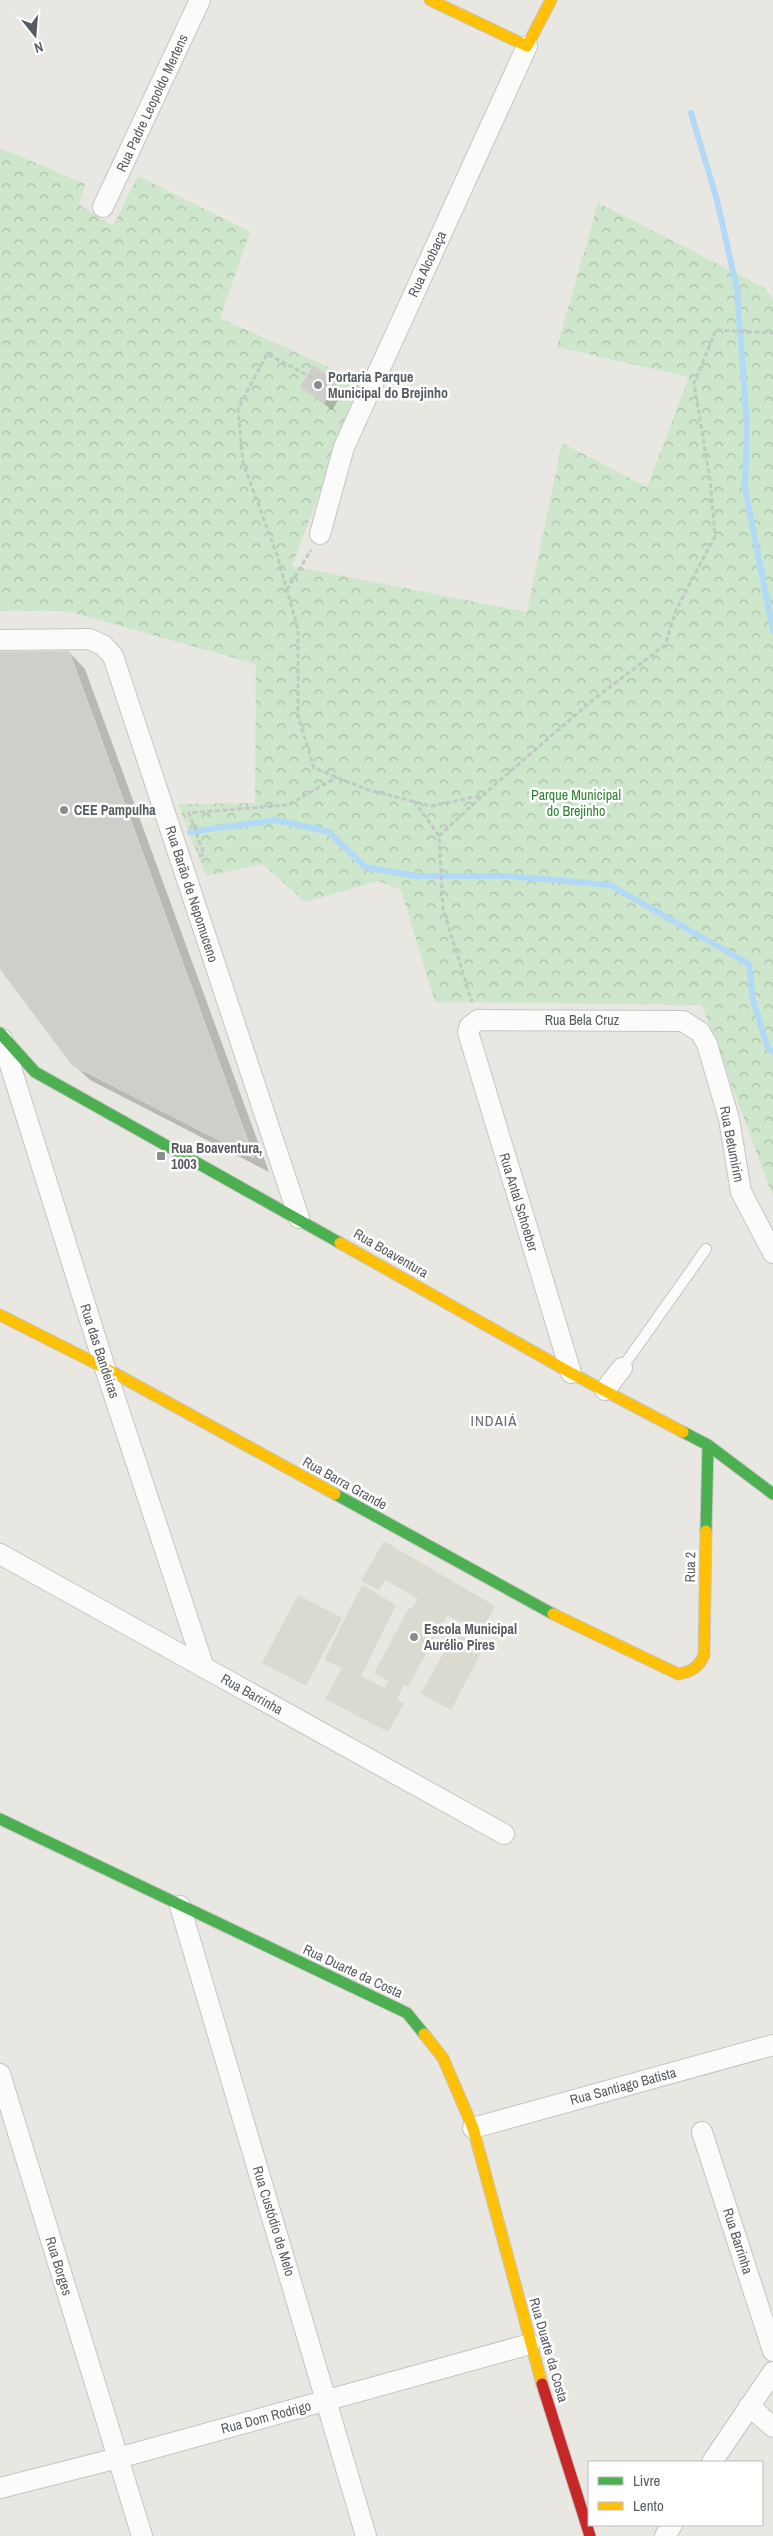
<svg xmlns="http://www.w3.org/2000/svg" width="773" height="2536" font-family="'Archivo Narrow',sans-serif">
  <defs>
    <pattern id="park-crowns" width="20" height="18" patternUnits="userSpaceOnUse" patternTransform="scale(1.25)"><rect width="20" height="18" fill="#cee6cb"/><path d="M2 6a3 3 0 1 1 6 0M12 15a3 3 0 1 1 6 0" fill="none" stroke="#aabea8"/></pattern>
  </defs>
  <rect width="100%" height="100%" fill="#e8e7e2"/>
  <path fill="#dbdad1" d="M 384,1541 L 495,1606 L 481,1633 L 447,1615 L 441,1626 L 484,1647 L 451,1710 L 421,1694 L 450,1641 L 437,1633 L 408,1687 L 404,1685 L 397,1699 L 404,1703 L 388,1732 L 325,1699 L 342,1668 L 324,1660 L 362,1585 L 396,1605 L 361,1676 L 385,1688 L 389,1681 L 374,1673 L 409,1608 L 412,1609 L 418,1599 L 385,1580 L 379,1590 L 361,1581 Z
    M 298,1595 L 342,1618 L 306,1686 L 262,1663 Z"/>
  <path fill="url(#park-crowns)" d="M 0,148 L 85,184 L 79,205 L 113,226 L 138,176 L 250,232 L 220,318 L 362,382 L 292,566 L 527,612 L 562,443 L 647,487 L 689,377 L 557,347 L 598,203 L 765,288 L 773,300 L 773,1197 L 702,1005 L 435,1002 L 401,890 L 379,881 L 305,902 L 263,864 L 206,876 L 178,804 L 255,803 L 256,664 L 67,611 L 0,611 Z"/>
  <path fill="#0003" d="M 313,367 L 344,391 L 332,410 L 302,387 Z
    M 69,652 L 85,669 L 269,1172 L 90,1080 L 73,1064 L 0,964 L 0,653 Z"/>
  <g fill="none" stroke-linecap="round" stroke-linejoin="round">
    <path stroke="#b2daf6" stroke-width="6" d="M 691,113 L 717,200 L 737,289 L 747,427 L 745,488 L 773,631
      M 190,832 L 276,820 L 329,832 L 365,867 L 415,876 L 509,876 L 610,885 L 749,964 L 753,1000 L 768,1048 L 773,1052"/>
  </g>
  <path fill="#cfcecb" stroke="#d8d6d1" d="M 313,365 L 336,382 L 324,403 L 300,387 Z
    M 69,651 L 254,1158 L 72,1065 L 0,969 L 0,652 Z"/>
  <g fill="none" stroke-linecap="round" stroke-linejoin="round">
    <g stroke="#c4c5c4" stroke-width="12">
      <path id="lane" d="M 622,1368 L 706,1249"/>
    </g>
    <g stroke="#c4c5c4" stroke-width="22">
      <path id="street" d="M 103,207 L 200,0
        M 320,534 L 344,447 L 527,46
        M 0,640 L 89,639 L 103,645 L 113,656 L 299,1218
        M 2,1039 L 105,1368 L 204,1668
        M 571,1373 L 468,1032 L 470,1026 L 478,1020 L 683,1021 L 700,1032 L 707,1044 L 729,1119 L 741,1192 L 773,1253
        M 605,1390 L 622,1368
        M 0,1554 L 504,1834
        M 180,1906 L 366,2536
        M 0,2074 L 142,2536
        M 473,2128 L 773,2045
        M 702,2132 L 773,2351
        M 749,2406 L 773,2427
        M 712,2462 L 773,2372
        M 0,2488 L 118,2458 L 530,2344
        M 665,2536 L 672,2525"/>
    </g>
    <g stroke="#c5c6c5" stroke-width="13">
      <path id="fast" d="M 0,1033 L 35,1072 L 340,1243
        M 683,1432 L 708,1445 L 773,1494
        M 335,1494 L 553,1614
        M 706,1531 L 708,1445
        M 0,1819 L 407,2013 L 424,2034"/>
    </g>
    <g stroke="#c5c6c5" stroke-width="13">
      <path id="slow" d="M 430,0 L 527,46 L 551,0
        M 340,1243 L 571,1373 L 683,1432
        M 0,1315 L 105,1368 L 335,1494
        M 553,1614 L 678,1674 C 691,1672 699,1667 704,1655 L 706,1531
        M 424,2034 L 443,2058 L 473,2128 L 542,2384"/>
    </g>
    <g stroke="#c5c6c5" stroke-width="13">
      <path id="jam" d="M 542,2384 L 590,2536"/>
    </g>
    <path stroke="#c2c9c5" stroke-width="3" stroke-dasharray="5 2.5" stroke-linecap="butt" d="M 346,395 L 267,354 L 238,409 L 243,463 L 277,555 L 298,629 L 298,716 L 314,768 L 368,790 L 432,806 L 483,795 L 594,699 L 665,645 L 676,610 L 715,536 L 710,480 L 694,383 L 716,330 L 773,333
      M 287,590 L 311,550
      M 414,801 L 439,836 L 443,909 L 472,1002
      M 439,836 L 482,796
      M 199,856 L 204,854 L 189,813 L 288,805 L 337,777"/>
    <use href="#lane" stroke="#fcfbfb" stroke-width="10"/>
    <use href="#street" stroke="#fcfbfb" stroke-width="20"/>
    <use href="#fast" stroke="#4caf50" stroke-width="11"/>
    <use href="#slow" stroke="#ffc107" stroke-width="11"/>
    <use href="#jam" stroke="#c62828" stroke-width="11"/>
  </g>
  <g fill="#8a8d8e" stroke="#fff" stroke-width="2">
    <circle cx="318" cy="385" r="5"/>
    <circle cx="64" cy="810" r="5"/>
    <rect x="156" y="1151" width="10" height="10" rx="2.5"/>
    <circle cx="414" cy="1637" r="5"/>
  </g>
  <g text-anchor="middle" stroke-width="5" stroke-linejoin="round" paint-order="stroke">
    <g font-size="14" fill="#575c61" stroke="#fff">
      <text transform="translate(152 103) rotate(-65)" y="5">Rua Padre Leopoldo Mertens</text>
      <text transform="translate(427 264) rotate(-65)" y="5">Rua Alcobaça</text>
      <text transform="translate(192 894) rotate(72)" y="5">Rua Barão de Nepomuceno</text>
      <text x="582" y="1025">Rua Bela Cruz</text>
      <text transform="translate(732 1144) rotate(79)" y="5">Rua Betumirim</text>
      <text transform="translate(519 1202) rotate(73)" y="5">Rua Antal Schoeber</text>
      <text transform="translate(391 1253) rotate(30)" y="5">Rua Boaventura</text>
      <text transform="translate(100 1351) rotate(72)" y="5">Rua das Bandeiras</text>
      <text transform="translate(345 1483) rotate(29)" y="5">Rua Barra Grande</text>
      <text transform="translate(690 1567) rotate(-89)" y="5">Rua 2</text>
      <text transform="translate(252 1694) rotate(29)" y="5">Rua Barrinha</text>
      <text transform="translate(353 1971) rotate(25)" y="5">Rua Duarte da Costa</text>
      <text transform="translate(623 2086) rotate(-15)" y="5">Rua Santiago Batista</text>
      <text transform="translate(274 2221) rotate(73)" y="5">Rua Custódio de Melo</text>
      <text transform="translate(738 2241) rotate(72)" y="5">Rua Barrinha</text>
      <text transform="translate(59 2266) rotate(73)" y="5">Rua Borges</text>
      <text transform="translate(549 2350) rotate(74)" y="5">Rua Duarte da Costa</text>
      <text transform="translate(266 2417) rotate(-15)" y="5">Rua Dom Rodrigo</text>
    </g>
    <g font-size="14" font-weight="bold" fill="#575c61" stroke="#fff" text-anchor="start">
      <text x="328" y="382">Portaria Parque<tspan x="328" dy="16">Municipal do Brejinho</tspan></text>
      <text x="74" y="815">CEE Pampulha</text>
      <text x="171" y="1153">Rua Boaventura,<tspan x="171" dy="16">1003</tspan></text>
      <text x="424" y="1634">Escola Municipal<tspan x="424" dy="16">Aurélio Pires</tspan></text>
    </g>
    <g font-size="14" fill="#2e8230" stroke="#fff">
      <text x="576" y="800">Parque Municipal<tspan x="576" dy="16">do Brejinho</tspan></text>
    </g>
    <g font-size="15" letter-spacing="1" fill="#686e73" stroke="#fff">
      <text x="494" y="1426">INDAIÁ</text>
    </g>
  </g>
  <rect x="588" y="2461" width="175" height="65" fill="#ffffff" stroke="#bcbec0"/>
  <rect x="598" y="2477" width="25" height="8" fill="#4caf50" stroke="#bcbec0"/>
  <text x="633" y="2486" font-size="15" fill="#575c61">Livre</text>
  <rect x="598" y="2502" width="25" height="8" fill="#ffc107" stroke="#bcbec0"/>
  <text x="633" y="2511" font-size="15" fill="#575c61">Lento</text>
  <g transform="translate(35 35) rotate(163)" stroke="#ffffff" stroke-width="4" paint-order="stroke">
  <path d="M0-4L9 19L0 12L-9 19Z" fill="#575c61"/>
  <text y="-8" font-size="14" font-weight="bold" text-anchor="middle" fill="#575c61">N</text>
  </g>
</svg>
